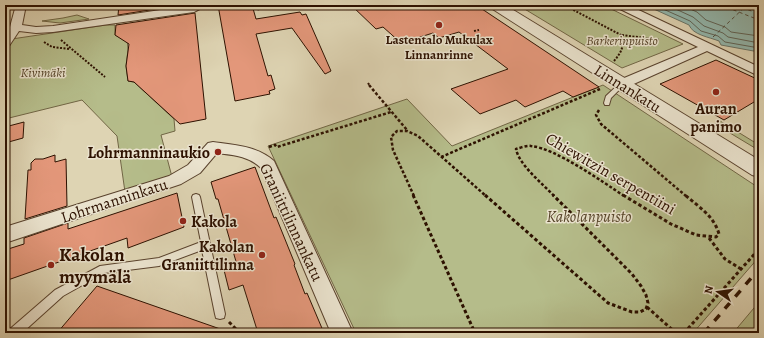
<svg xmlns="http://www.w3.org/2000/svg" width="764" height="338" font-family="Alegreya,serif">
  <rect width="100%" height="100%" fill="#ded4b3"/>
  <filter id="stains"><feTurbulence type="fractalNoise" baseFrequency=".005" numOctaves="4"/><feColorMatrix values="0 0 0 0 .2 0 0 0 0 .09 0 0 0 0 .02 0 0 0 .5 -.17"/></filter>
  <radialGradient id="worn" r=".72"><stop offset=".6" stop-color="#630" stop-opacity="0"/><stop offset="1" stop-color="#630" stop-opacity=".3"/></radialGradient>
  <path fill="#b5bc8a" stroke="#716645" d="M 518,5 L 603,5 L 683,44 L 622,68 Z
    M 77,15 L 89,19 L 60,23 L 42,21 L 63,18 Z
    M 106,25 L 115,25 L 115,35 L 121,38 L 127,38 L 128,50 L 126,66 L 128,81 L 134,82 L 174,119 L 175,131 L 161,135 L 172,177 L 125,192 L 117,136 L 82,100 L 5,119 L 5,40 Z
    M 603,85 L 759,188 L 759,257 L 693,333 L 356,333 L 268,146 L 407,99 L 452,146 Z
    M 720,121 L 759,145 L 759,146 L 755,148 L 715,124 Z
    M 759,302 L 759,333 L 733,333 Z"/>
  <path fill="#93b8ae" stroke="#6a7568" d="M 645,5 L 759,5 L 759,52 L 721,45 L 719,41 C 709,37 693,35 689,25 Z"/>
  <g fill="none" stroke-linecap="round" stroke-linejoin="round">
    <path stroke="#606457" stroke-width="1" d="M 654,5 L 690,21 L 701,31 L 718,36 L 725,42 L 759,48
      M 667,5 L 693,17 L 704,26 L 723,33 L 728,37 L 759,43
      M 681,5 L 697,12 L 706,20 L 725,27 L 731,32 L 759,36"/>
    <path stroke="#514b3d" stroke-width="1" stroke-dasharray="3.5 3" stroke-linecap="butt" d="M 721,5 L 759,20
      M 736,5 L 759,14
      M 750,5 L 759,9
      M 713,37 L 747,5"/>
  </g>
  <path fill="#e3977a" stroke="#2d1100" d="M 119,5 L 181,5 L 118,15 Z
    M 218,5 L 252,5 L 256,19 L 300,12 L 302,15 L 306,14 L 331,71 L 325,74 L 292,28 L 256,34 L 268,76 L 271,75 L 275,89 L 269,91 L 270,94 L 235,101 Z
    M 351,5 L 476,5 L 599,87 L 573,97 L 563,91 L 525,107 L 516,100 L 480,114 L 451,89 L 508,69 L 459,32 L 439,38 L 433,33 L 401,43 L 383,27 L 376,29 Z
    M 195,13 L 206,119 L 180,124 L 134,82 L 128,81 L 126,66 L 129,44 L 115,35 L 116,25 Z
    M 716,60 L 759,80 L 759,99 L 724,120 L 660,84 Z
    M 24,122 L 23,138 L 5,143 L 5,127 Z
    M 55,155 L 55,162 L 66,159 L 67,206 L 25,219 L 28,170 L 31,170 L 31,163 L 35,159 L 43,159 Z
    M 255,167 L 274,218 L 276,217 L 295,264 L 294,265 L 305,294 L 307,293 L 324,333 L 258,333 L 243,285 L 229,290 L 224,270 L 237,265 L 218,199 L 216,199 L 211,182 Z
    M 177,193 L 184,227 L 128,248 L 127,238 L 5,281 L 5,250 L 24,244 L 24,238 L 68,223 L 68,229 Z
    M 97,286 L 226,331 L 226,333 L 57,333 Z"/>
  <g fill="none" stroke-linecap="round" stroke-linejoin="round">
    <g stroke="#59422d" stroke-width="2">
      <path id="service" d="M 622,82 L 624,83 L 624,85 L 611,98 L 609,105 L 605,105 L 604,103 L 606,96 L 620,83 Z
        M 196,194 L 199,195 L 200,197 L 225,314 L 224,318 L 220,319 L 216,318 L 215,314 L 202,250 L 159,266 L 104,273 L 63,296 L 22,333 L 9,333 L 10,329 L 55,290 L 100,266 L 159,258 L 201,242 L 192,197 L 193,195 Z"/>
    </g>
    <g stroke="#59422d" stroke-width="2">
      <path id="minor" d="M 16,5 L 26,5 L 22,25 L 36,27 L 53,26 L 194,5 L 207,5 L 194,12 L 53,32 L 36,33 L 19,31 L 9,46 L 5,47 L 5,35 L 10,27 Z
        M 615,5 L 628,5 L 759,67 L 759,76 L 707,51 L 627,87 L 617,87 L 615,84 L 617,81 L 698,47 L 616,7 Z
        M 213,142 C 235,145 257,146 274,161 L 353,333 L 331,333 L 261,168 C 249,156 233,155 217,153 L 200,173 L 181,184 L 5,243 L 5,227 L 169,176 L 188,165 L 208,143 Z"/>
    </g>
    <g stroke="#59422d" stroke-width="2">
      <path id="tertiary" d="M 490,5 L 505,5 L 759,160 L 759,177 L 752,175 L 491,8 Z"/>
    </g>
    <path stroke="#2d1100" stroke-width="2" stroke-dasharray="2 1.5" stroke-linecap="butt" d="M 257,5 L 259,11
      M 564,5 L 621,35 C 625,46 621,53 614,61
      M 474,31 L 479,30
      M 622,35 L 660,40
      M 61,40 L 105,77
      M 44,42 L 52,47 L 70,49
      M 368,83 L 370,86"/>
    <path stroke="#2d1100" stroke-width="2.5" stroke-dasharray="3 2" stroke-linecap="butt" d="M 369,85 L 407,130
      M 599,110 L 596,115 L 601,124 L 686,196
      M 755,114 L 759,117
      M 269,147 L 275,145 L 277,147 L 391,112
      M 441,157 L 600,89
      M 414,196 L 393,150 L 391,137 L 397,131 L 407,131 L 418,136 L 486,196
      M 554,196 C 543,184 519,165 516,149 C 520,148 527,145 531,146 C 555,148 603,182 624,196"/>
    <path stroke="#2d1100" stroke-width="3" stroke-dasharray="3.5 2.5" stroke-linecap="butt" d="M 413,195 L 475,333
      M 485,195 L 608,303 L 632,312 L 640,312 L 646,309 L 648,303 L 646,295 L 641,286 L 632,274 L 553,195
      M 623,195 L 671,224 L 696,235 L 716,237 L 719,234 C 714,216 699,207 685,195
      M 709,238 L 725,259 L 741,269
      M 647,307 L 676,333
      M 229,322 L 240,333
      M 684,333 L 759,249"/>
    <use href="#service" fill="#eae3ce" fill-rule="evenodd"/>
    <use href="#minor" fill="#eae3ce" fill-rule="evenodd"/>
    <use href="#tertiary" fill="#eae3ce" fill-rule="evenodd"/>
    <path stroke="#2d1100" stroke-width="3.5" stroke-dasharray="8 8" stroke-linecap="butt" d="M 704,333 L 759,269"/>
  </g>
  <g fill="#8f2418" stroke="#eae3ce" stroke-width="1.5">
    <circle cx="439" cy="25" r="4"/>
    <circle cx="716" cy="92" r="4"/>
    <circle cx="218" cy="152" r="4"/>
    <circle cx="183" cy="221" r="4"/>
    <circle cx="262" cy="255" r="4"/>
    <circle cx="51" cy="265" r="4"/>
  </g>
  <g text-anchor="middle" stroke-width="3" stroke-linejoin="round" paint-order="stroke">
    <g font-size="13" font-weight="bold" fill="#2d1100" stroke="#eae3ce">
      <text x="439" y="44">Lastentalo Mukulax<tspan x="439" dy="15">Linnanrinne</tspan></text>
    </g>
    <g font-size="13" font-style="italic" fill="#564429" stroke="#eae3ce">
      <text x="622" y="45">Barkerinpuisto</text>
      <text x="43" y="77">Kivimäki</text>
    </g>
    <g font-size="16" fill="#2d1100" stroke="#eae3ce">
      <text transform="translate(628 88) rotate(32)" y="6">Linnankatu</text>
      <text transform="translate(611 173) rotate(30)" y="6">Chiewitzin serpentiini</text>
      <text transform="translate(114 200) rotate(-18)" y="6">Lohrmanninkatu</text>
      <text transform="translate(292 222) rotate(65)" y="6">Graniittilinnankatu</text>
    </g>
    <g font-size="16" font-weight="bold" fill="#2d1100" stroke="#eae3ce" text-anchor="end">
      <text x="716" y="114" text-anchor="middle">Auran<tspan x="716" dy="18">panimo</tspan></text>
      <text x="210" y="158">Lohrmanninaukio</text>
      <text x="191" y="227" text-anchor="start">Kakola</text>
      <text x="254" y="252">Kakolan<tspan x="254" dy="18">Graniittilinna</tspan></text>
    </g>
    <g font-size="16" font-style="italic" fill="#564429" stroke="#eae3ce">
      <text x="589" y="222">Kakolanpuisto</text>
    </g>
    <g font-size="19" font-weight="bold" fill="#2d1100" stroke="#eae3ce" text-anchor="start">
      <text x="59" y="261">Kakolan<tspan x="59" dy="22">myymälä</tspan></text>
    </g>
  </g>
  <rect width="764" height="338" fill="none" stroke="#ded4b3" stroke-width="20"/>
  <rect x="6" y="6" width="752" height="326" fill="none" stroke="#2d1100" stroke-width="2"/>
  <rect x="10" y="10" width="744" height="318" fill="none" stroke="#2d1100"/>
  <g transform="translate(718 292) rotate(283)" stroke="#eae3ce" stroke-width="3" paint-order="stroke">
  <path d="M0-3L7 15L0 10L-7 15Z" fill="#2d1100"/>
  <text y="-6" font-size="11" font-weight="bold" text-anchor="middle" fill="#2d1100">N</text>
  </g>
  <rect width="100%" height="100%" filter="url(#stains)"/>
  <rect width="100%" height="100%" fill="url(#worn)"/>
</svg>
